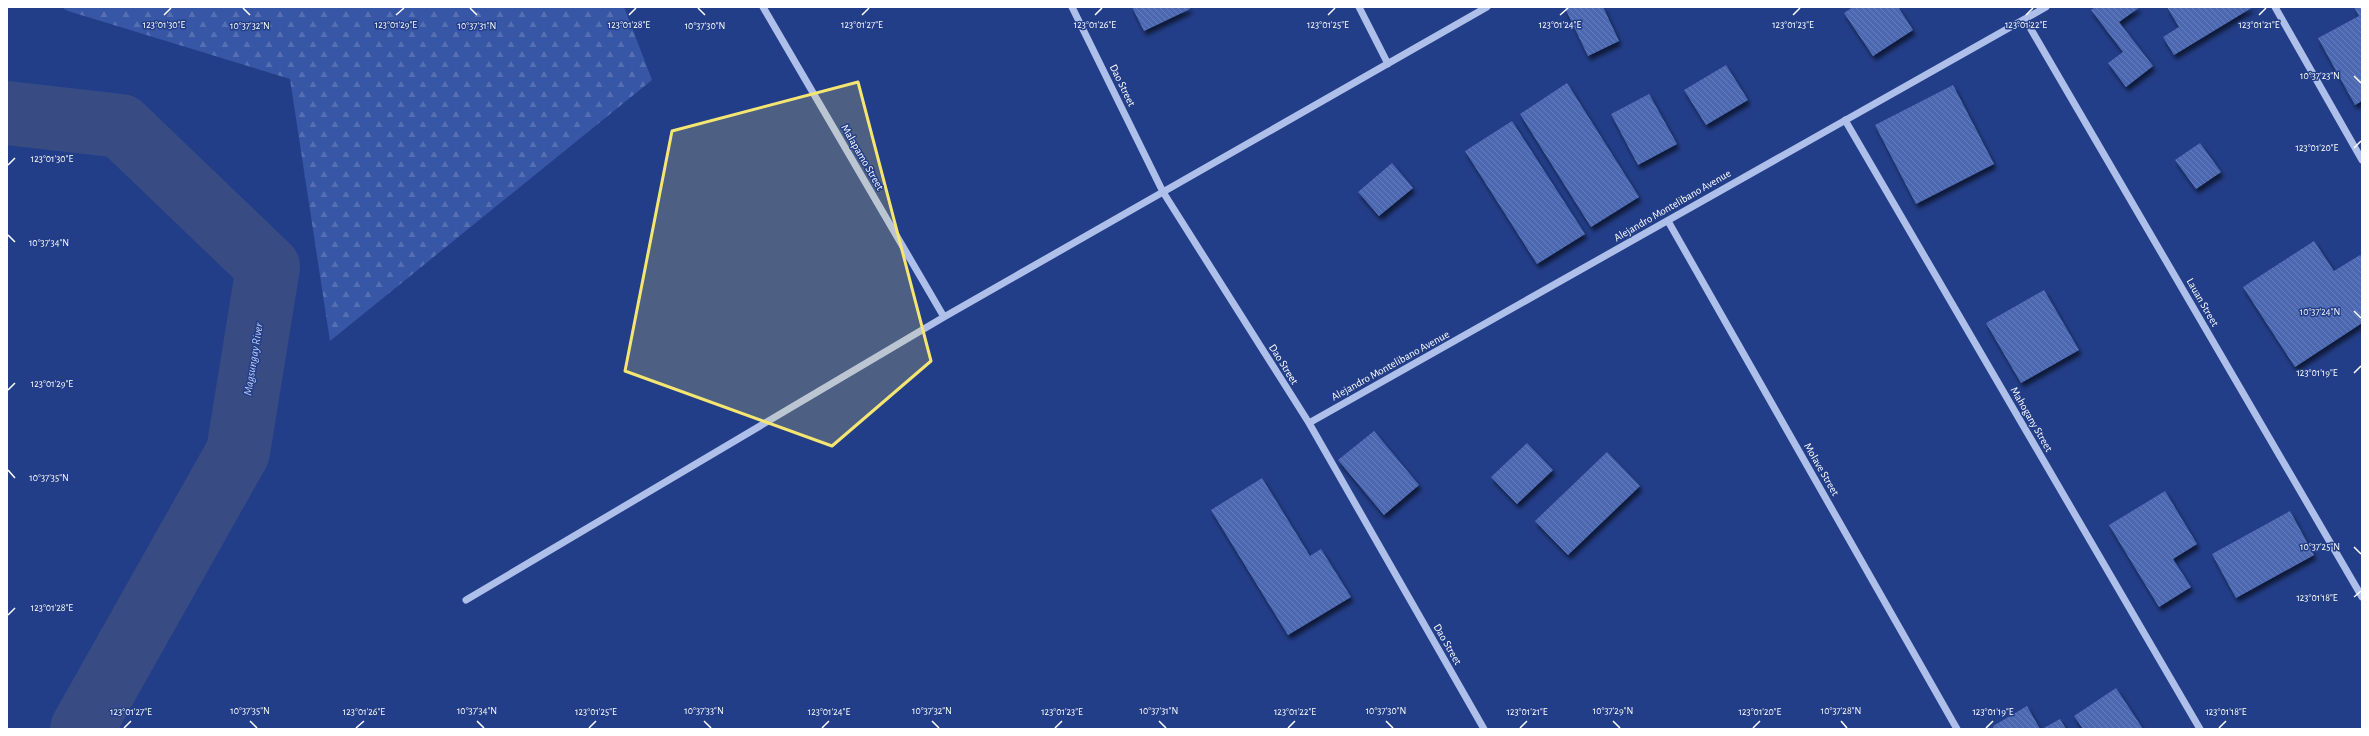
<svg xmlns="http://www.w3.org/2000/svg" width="2369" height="736" font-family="'Alegreya Sans',sans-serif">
  <defs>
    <pattern id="forest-firs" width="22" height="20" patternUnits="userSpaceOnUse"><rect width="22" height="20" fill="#3756a5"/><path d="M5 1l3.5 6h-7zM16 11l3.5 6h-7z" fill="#556fb2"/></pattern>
    <pattern id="building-back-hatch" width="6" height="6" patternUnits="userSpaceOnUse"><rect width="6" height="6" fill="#4b67b0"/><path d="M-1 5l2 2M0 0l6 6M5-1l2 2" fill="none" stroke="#667ebc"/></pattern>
    <filter id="shadow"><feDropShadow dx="2.5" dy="4.5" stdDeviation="2" flood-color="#0009"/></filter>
  </defs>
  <rect width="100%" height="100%" fill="#233e88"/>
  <path fill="url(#forest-firs)" d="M 61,7 L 624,7 L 652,80 L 330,341 L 290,79 L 68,11 Z"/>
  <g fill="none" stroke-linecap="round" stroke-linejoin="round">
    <path stroke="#384c83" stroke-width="64" d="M 7,113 L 121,126 L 268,267 L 238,452 L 82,729"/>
  </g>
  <path fill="url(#building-back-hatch)" filter="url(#shadow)" d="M 1132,7 L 1189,7 L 1190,9 L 1144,31 Z
    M 1568,7 L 1603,7 L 1619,41 L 1588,56 L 1565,8 Z
    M 1853,7 L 1898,7 L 1913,30 L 1873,56 L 1844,13 Z
    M 2095,7 L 2140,7 L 2119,22 L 2153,66 L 2126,87 L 2108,63 L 2123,52 L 2091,10 Z
    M 2167,7 L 2253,7 L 2174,55 L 2163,37 L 2179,27 Z
    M 2354,7 L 2362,7 L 2362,101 L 2355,105 L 2318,38 L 2359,16 Z
    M 1726,65 L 1748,100 L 1706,125 L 1684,90 Z
    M 1567,83 L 1639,197 L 1591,227 L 1520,114 Z
    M 1953,85 L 1994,164 L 1916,204 L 1875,125 Z
    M 1649,94 L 1677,144 L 1638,165 L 1611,114 Z
    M 1512,121 L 1585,234 L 1537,264 L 1465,151 Z
    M 2200,143 L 2221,172 L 2196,189 L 2175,160 Z
    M 1392,163 L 1413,188 L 1379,216 L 1358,192 Z
    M 2314,241 L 2334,271 L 2360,255 L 2362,257 L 2362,323 L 2295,367 L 2243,287 Z
    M 2044,290 L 2079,350 L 2021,383 L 1986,323 Z
    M 1374,431 L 1419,485 L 1384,515 L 1338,460 Z
    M 1527,443 L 1553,470 L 1517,504 L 1491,477 Z
    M 1607,452 L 1640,486 L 1568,555 L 1535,521 Z
    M 1262,478 L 1310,556 L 1321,549 L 1351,597 L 1288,635 L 1211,510 Z
    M 2165,491 L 2197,544 L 2173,559 L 2191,587 L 2159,607 L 2109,525 Z
    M 2290,511 L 2314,555 L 2236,598 L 2212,554 Z
    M 2116,688 L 2143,729 L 2083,729 L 2074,716 Z
    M 2027,706 L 2040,729 L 1994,729 L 1993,726 Z
    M 2060,719 L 2066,729 L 2042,729 Z"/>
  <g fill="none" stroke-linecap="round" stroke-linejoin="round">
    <path stroke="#aebfea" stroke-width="7" d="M 763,7 L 944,317
      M 1072,7 L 1163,192 L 1309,423 L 1484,729
      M 1359,7 L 1388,64
      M 2275,7 L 2362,160
      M 2025,19 L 2362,597
      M 1845,120 L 2200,729
      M 1668,221 L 1957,729
      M 1309,423 L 2046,7
      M 466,600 L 944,317 L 1487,7"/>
  </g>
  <path fill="#f5e671" fill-opacity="0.2" stroke="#f5e671" stroke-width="3" stroke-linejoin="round" d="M 858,82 L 931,361 L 832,446 L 625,371 L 672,131 Z"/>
  <path fill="none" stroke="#fff" stroke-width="1.5" d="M 243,8 L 250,15M 470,8 L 477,15M 698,8 L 705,15M 164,15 L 171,8M 396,15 L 404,8M 629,15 L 636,8M 862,15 L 869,8M 1095,15 L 1102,8M 1328,15 L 1335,8M 1560,15 L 1568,8M 1793,15 L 1800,8M 2026,15 L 2033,8M 2259,15 L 2266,8M 2354,76 L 2361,83M 2354,148 L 2361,141M 8,165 L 15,158M 8,235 L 15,242M 2354,311 L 2361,318M 2354,373 L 2361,366M 8,390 L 15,383M 8,470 L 15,478M 2354,547 L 2361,554M 2354,597 L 2361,591M 8,615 L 15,608M 250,721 L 257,728M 477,721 L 484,728M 704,721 L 711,728M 932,721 L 939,728M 1159,721 L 1166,728M 1386,721 L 1393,728M 1613,721 L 1620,728M 1841,721 L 1847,728M 124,728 L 131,721M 356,728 L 364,721M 589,728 L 596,721M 822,728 L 829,721M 1055,728 L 1062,721M 1288,728 L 1295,721M 1520,728 L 1527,721M 1753,728 L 1760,721M 1986,728 L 1993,721M 2219,728 L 2226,721"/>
  <g text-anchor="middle" stroke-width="3" stroke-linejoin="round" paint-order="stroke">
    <g font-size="11" fill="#fff" stroke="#233e88">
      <text transform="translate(1123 85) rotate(64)" y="4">Dao Street</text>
      <text transform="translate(863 157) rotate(60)" y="4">Malapamo Street</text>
      <text transform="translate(1672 205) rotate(-30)" y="4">Alejandro Montelibano Avenue</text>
      <text transform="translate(2203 302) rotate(60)" y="4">Lauan Street</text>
      <text transform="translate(1284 364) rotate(58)" y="4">Dao Street</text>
      <text transform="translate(1390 365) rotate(-29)" y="4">Alejandro Montelibano Avenue</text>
      <text transform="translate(2032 419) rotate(60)" y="4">Mahogany Street</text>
      <text transform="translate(1822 469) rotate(60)" y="4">Molave Street</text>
      <text transform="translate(1448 644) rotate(60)" y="4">Dao Street</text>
    </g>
    <g font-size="12" font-style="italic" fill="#bacaf1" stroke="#233e88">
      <text transform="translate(253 359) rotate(-81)" y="4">Magsungay River</text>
    </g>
  </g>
  <g font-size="10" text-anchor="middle" fill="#fff" stroke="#233e88" stroke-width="3" stroke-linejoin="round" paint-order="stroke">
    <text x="164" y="28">123°01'30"E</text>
    <text x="396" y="28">123°01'29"E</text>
    <text x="629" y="28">123°01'28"E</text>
    <text x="862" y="28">123°01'27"E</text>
    <text x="1095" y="28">123°01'26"E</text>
    <text x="1328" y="28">123°01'25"E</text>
    <text x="1560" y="28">123°01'24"E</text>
    <text x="1793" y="28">123°01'23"E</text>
    <text x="2026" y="28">123°01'22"E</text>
    <text x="2259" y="28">123°01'21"E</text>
    <text x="250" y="29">10°37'32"N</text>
    <text x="477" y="29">10°37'31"N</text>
    <text x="705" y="29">10°37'30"N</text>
    <text x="2320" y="79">10°37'23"N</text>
    <text x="2317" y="151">123°01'20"E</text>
    <text x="52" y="162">123°01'30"E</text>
    <text x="49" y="246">10°37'34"N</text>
    <text x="2320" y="315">10°37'24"N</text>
    <text x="2317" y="376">123°01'19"E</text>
    <text x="52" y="387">123°01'29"E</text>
    <text x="49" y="481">10°37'35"N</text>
    <text x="2320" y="550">10°37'25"N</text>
    <text x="2317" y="601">123°01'18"E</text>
    <text x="52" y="611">123°01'28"E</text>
    <text x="250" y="714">10°37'35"N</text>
    <text x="477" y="714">10°37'34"N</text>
    <text x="704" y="714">10°37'33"N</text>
    <text x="932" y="714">10°37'32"N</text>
    <text x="1159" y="714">10°37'31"N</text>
    <text x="1386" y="714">10°37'30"N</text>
    <text x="1613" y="714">10°37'29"N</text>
    <text x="1841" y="714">10°37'28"N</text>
    <text x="131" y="715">123°01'27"E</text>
    <text x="364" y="715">123°01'26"E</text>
    <text x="596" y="715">123°01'25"E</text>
    <text x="829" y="715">123°01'24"E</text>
    <text x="1062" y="715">123°01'23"E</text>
    <text x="1295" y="715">123°01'22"E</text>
    <text x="1527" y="715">123°01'21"E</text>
    <text x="1760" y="715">123°01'20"E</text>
    <text x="1993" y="715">123°01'19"E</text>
    <text x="2226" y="715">123°01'18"E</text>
  </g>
  <rect width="2369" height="736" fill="none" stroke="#ffffff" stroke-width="16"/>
</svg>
